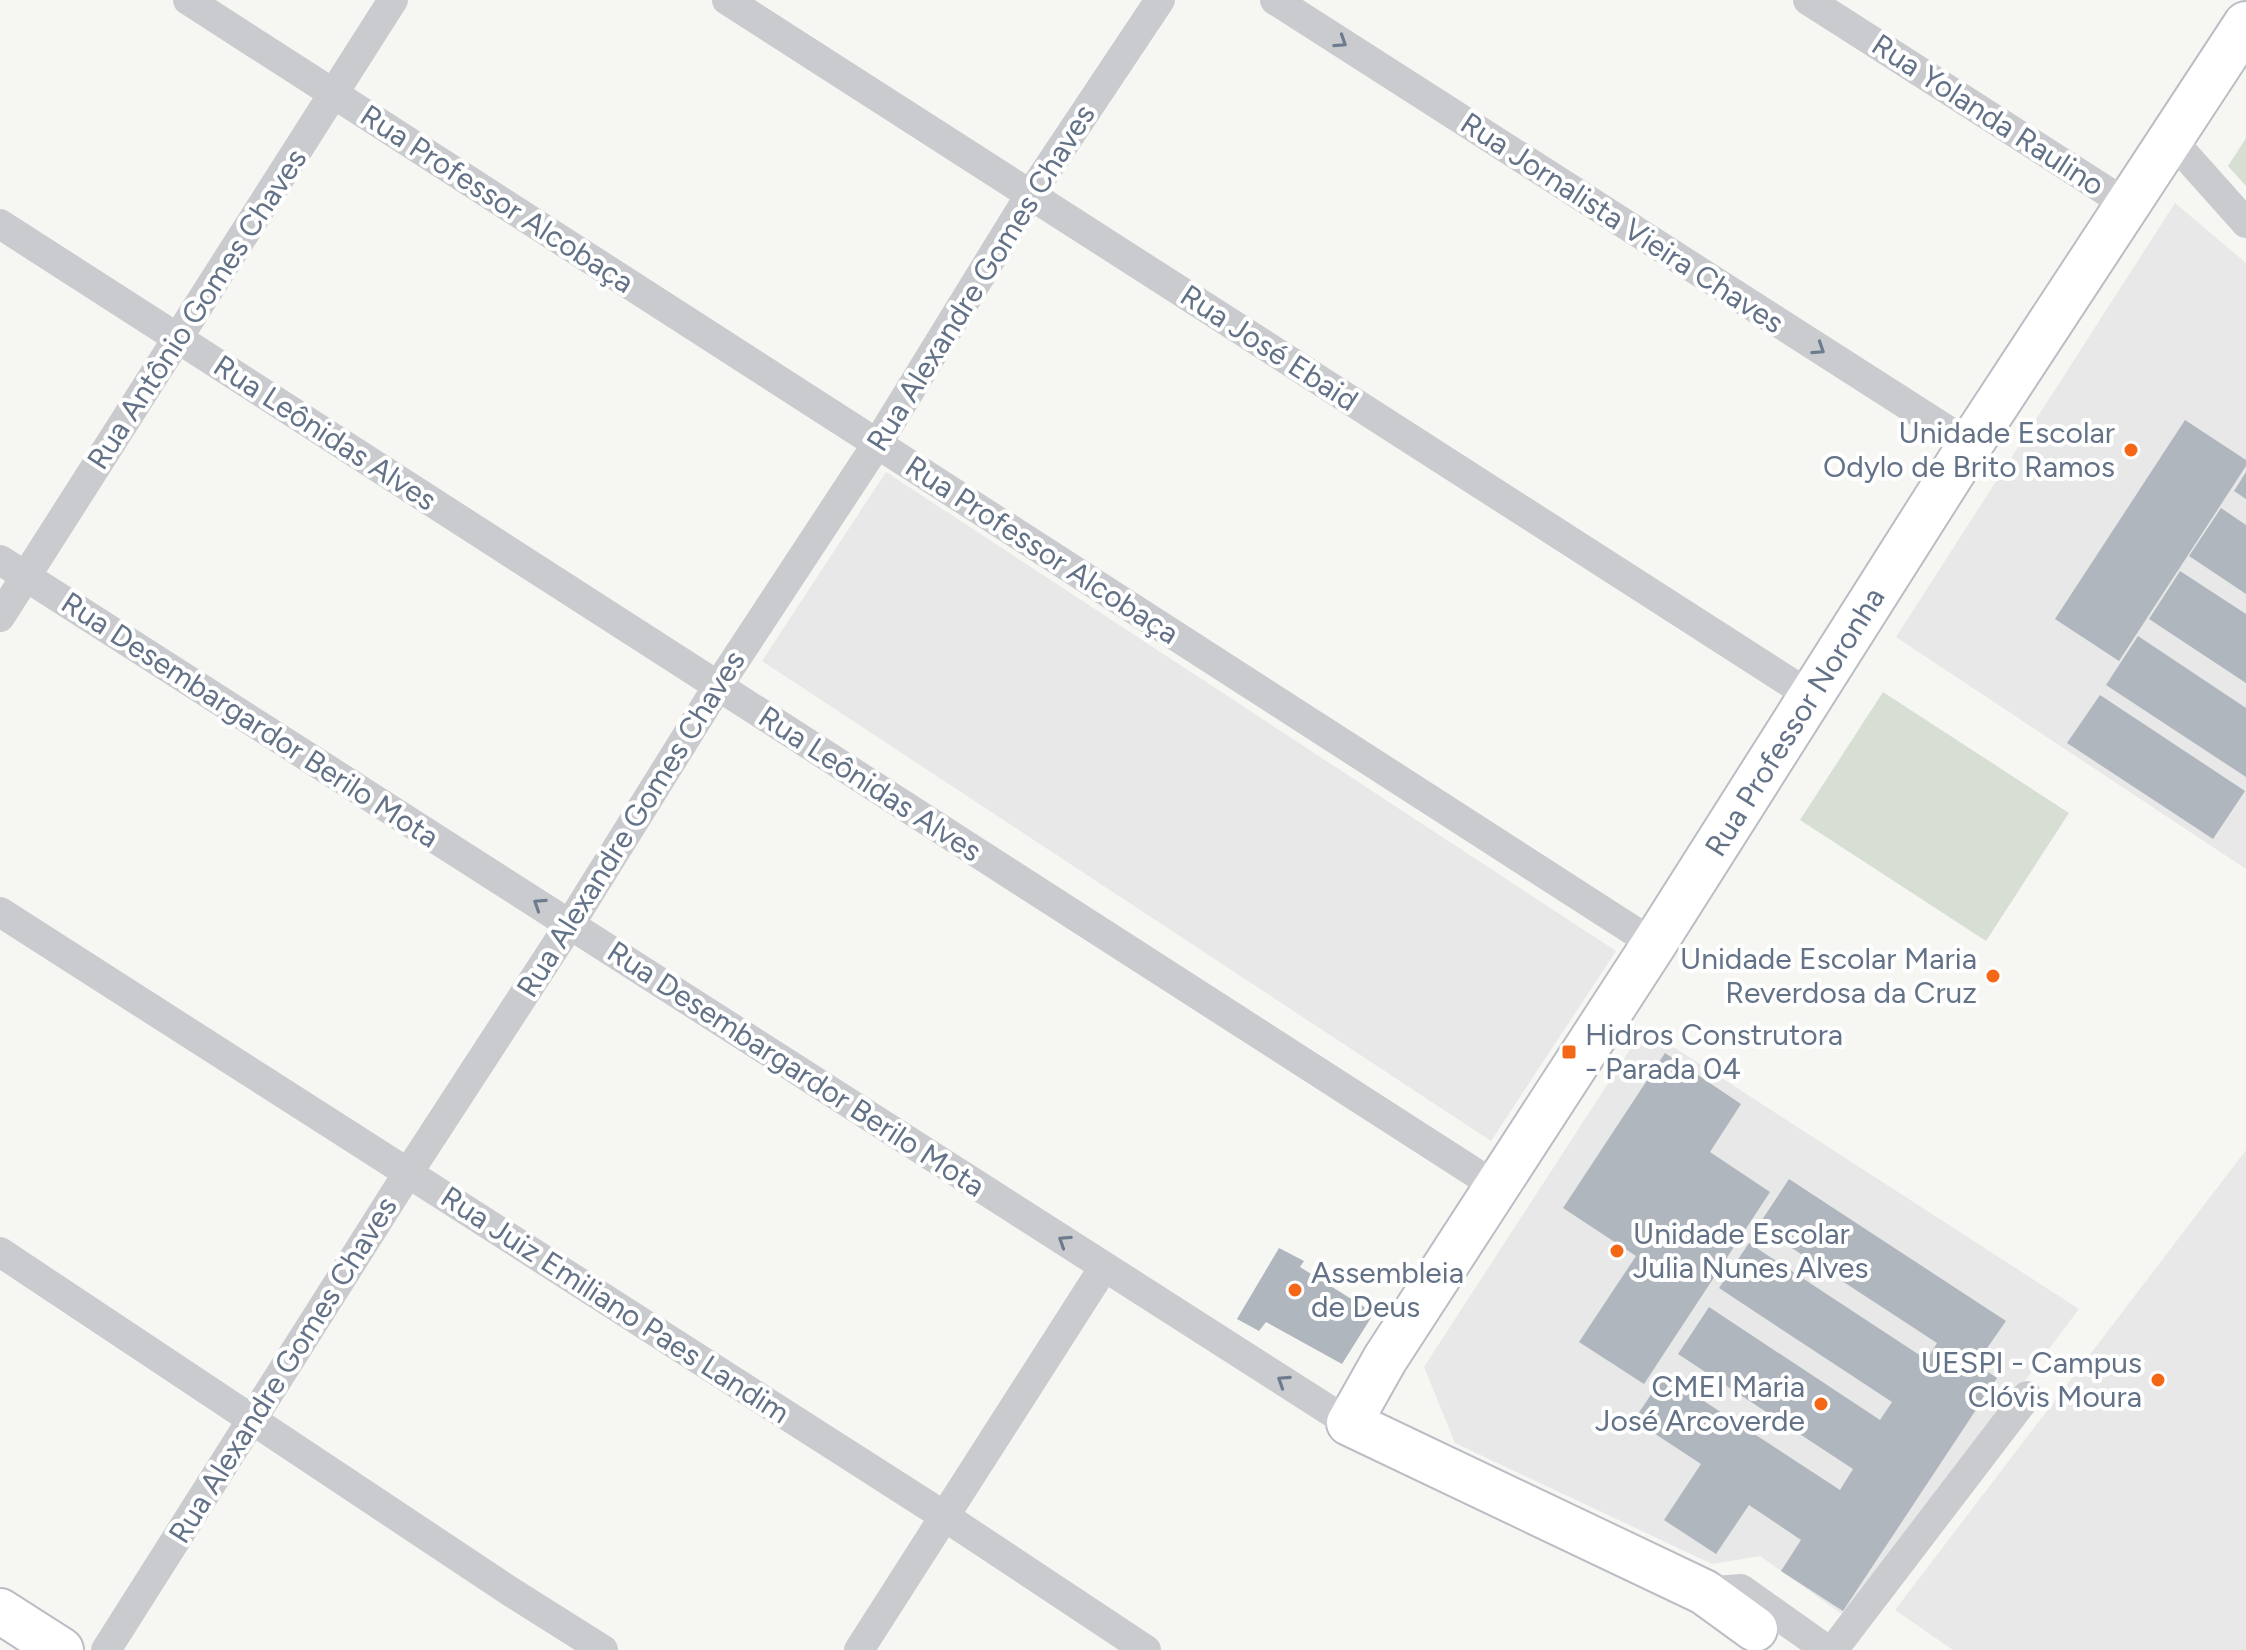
<svg xmlns="http://www.w3.org/2000/svg" width="2246" height="1650" font-family="Figtree,sans-serif">
  <rect width="100%" height="100%" fill="#f6f7f3"/>
  <path fill="#e7e8e7" d="M 2175,203 L 2246,263 L 2246,869 L 1896,637 Z
    M 886,472 L 1616,951 L 1491,1141 L 762,661 Z
    M 1644,1028 L 2079,1309 L 1846,1617 L 1760,1556 L 1712,1564 L 1455,1443 L 1424,1367 Z
    M 2246,1150 L 2246,1650 L 1953,1650 L 1895,1610 Z"/>
  <path fill="#d7dfd4" d="M 2246,138 L 2246,186 L 2228,166 Z
    M 1883,692 L 2069,813 L 1986,941 L 1800,820 Z"/>
  <path fill="#b0b6be" d="M 2185,420 L 2246,460 L 2246,466 L 2119,661 L 2055,619 Z
    M 2246,472 L 2246,499 L 2234,491 Z
    M 2221,508 L 2246,525 L 2246,594 L 2189,556 Z
    M 2180,571 L 2246,614 L 2246,683 L 2149,619 Z
    M 2138,636 L 2246,708 L 2246,777 L 2106,685 Z
    M 2100,695 L 2245,791 L 2213,839 L 2067,743 Z
    M 1665,1053 L 1741,1104 L 1710,1152 L 1770,1192 L 1644,1384 L 1579,1342 L 1636,1256 L 1563,1208 Z
    M 1789,1179 L 2006,1321 L 1976,1364 L 1997,1378 L 1843,1611 L 1781,1571 L 1801,1540 L 1749,1505 L 1716,1554 L 1664,1520 L 1701,1464 L 1634,1420 L 1664,1375 L 1840,1490 L 1853,1469 L 1678,1354 L 1709,1307 L 1880,1420 L 1892,1402 L 1719,1288 L 1749,1243 L 1927,1360 L 1937,1343 L 1758,1226 Z
    M 1279,1248 L 1304,1261 L 1300,1267 L 1374,1313 L 1342,1364 L 1266,1322 L 1259,1331 L 1237,1319 Z"/>
  <g fill="none" stroke-linecap="round" stroke-linejoin="round">
    <g stroke="#babec4" stroke-width="48">
      <path id="secondary" d="M 0,1611 L 61,1650
        M 1755,1629 L 1704,1592 L 1349,1423 L 1385,1359 L 1654,944 L 1970,445 L 2246,24"/>
    </g>
    <path stroke="#c9cbcf" stroke-width="30" d="M 188,0 L 1654,944
      M 727,0 L 1811,696
      M 1275,0 L 1970,445
      M 1808,0 L 2128,205
      M 2171,139 L 2246,223
      M 0,224 L 1497,1187
      M 0,560 L 1349,1423
      M 0,617 L 393,0
      M 0,912 L 944,1516 L 1146,1650
      M 0,1252 L 511,1592 L 603,1650
      M 1704,1592 L 1741,1589 L 1827,1650
      M 106,1650 L 408,1173 L 570,924 L 718,686 L 877,444 L 1030,195 L 1160,0
      M 859,1650 L 1104,1267
      M 1833,1650 L 2027,1396"/>
    <use href="#secondary" stroke="#fff" stroke-width="44"/>
  </g>
  <defs><path id="oneway-chevron" d="M-2-3.5L2.5 0L-2 3.5" fill="none" stroke-width="1.6" stroke-linecap="round" stroke-linejoin="round" transform="scale(2)"/></defs>
  <g stroke="#6d7b8e">
    <use href="#oneway-chevron" transform="translate(1341 42) rotate(33)"/>
    <use href="#oneway-chevron" transform="translate(1819 349) rotate(33)"/>
    <use href="#oneway-chevron" transform="translate(539 904) rotate(-147)"/>
    <use href="#oneway-chevron" transform="translate(1064 1241) rotate(-147)"/>
    <use href="#oneway-chevron" transform="translate(1283 1381) rotate(-147)"/>
  </g>
  <g fill="#f36717" stroke="#fff" stroke-width="3">
    <circle cx="2131" cy="450" r="8"/>
    <circle cx="1993" cy="976" r="8"/>
    <rect x="1561" y="1044" width="16" height="16" rx="4"/>
    <circle cx="1617" cy="1251" r="8"/>
    <circle cx="1295" cy="1290" r="8"/>
    <circle cx="2158" cy="1380" r="8"/>
    <circle cx="1821" cy="1404" r="8"/>
  </g>
  <g text-anchor="middle" stroke-width="8" stroke-linejoin="round" paint-order="stroke">
    <g font-size="30" fill="#637287" stroke="#fff">
      <text transform="translate(1988 115) rotate(33)" y="10">Rua Yolanda Raulino</text>
      <text transform="translate(497 199) rotate(33)" y="10">Rua Professor Alcobaça</text>
      <text transform="translate(1622 223) rotate(33)" y="10">Rua Jornalista Vieira Chaves</text>
      <text transform="translate(981 278) rotate(-58)" y="10">Rua Alexandre Gomes Chaves</text>
      <text transform="translate(197 309) rotate(-57)" y="10">Rua Antônio Gomes Chaves</text>
      <text transform="translate(1269 348) rotate(33)" y="10">Rua José Ebaid</text>
      <text transform="translate(325 433) rotate(33)" y="10">Rua Leônidas Alves</text>
      <text transform="translate(1042 550) rotate(33)" y="10">Rua Professor Alcobaça</text>
      <text transform="translate(250 720) rotate(33)" y="10">Rua Desembargardor Berilo Mota</text>
      <text transform="translate(1795 722) rotate(-58)" y="10">Rua Professor Noronha</text>
      <text transform="translate(870 784) rotate(33)" y="10">Rua Leônidas Alves</text>
      <text transform="translate(631 824) rotate(-58)" y="10">Rua Alexandre Gomes Chaves</text>
      <text transform="translate(796 1069) rotate(33)" y="10">Rua Desembargardor Berilo Mota</text>
      <text transform="translate(615 1305) rotate(33)" y="10">Rua Juiz Emiliano Paes Landim</text>
      <text transform="translate(283 1370) rotate(-58)" y="10">Rua Alexandre Gomes Chaves</text>
    </g>
    <g font-size="30" fill="#637287" stroke="#fff" text-anchor="end">
      <text x="2115" y="443">Unidade Escolar<tspan x="2115" dy="34">Odylo de Brito Ramos</tspan></text>
      <text x="1977" y="969">Unidade Escolar Maria<tspan x="1977" dy="34">Reverdosa da Cruz</tspan></text>
      <text x="1585" y="1045" text-anchor="start">Hidros Construtora<tspan x="1585" dy="34">- Parada 04</tspan></text>
      <text x="1633" y="1244" text-anchor="start">Unidade Escolar<tspan x="1633" dy="34">Julia Nunes Alves</tspan></text>
      <text x="1311" y="1283" text-anchor="start">Assembleia<tspan x="1311" dy="34">de Deus</tspan></text>
      <text x="2142" y="1373">UESPI - Campus<tspan x="2142" dy="34">Clóvis Moura</tspan></text>
      <text x="1805" y="1397">CMEI Maria<tspan x="1805" dy="34">José Arcoverde</tspan></text>
    </g>
  </g>
</svg>
